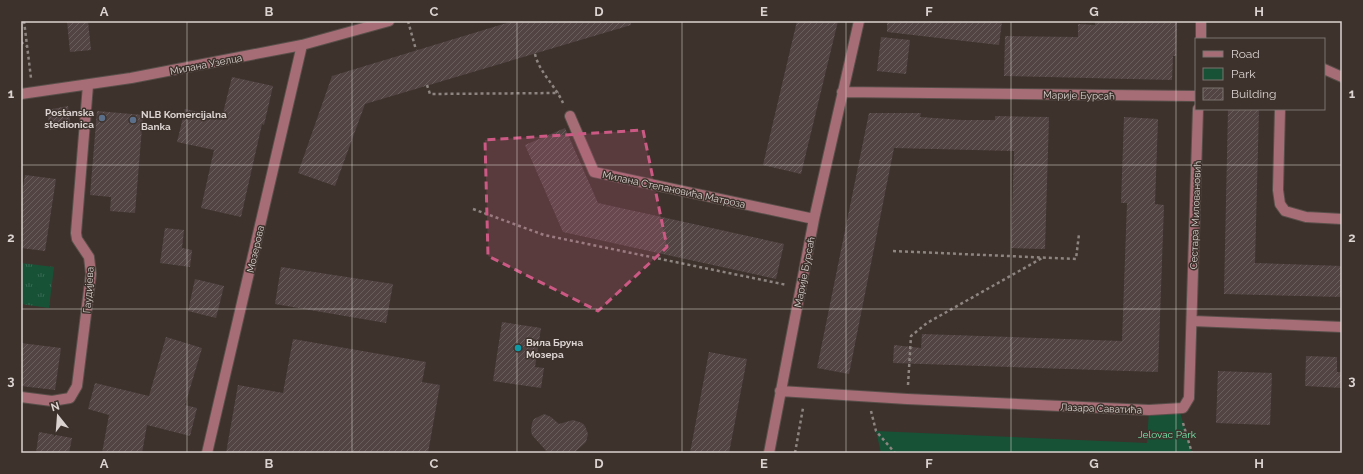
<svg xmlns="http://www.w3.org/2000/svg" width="1363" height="474" font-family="Raleway,sans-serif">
  <defs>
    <pattern id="grass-tufts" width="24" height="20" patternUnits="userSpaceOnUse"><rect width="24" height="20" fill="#175237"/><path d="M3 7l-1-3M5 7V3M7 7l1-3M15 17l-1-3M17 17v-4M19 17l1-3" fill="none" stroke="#386a53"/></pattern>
    <pattern id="building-hatch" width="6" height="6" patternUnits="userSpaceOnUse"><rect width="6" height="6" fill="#524443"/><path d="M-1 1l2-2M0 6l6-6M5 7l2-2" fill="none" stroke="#6a5e5d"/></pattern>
  </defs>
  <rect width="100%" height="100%" fill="#3d322c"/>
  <path fill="url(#grass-tufts)" d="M 21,263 L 54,267 L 49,308 L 21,304 Z"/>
  <path fill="#175237" d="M 1179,409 L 1192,453 L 881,453 L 876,431 L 1147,443 L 1149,410 Z"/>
  <path fill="url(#building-hatch)" d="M 67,21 L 88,21 L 91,50 L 70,52 Z
    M 513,21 L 630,21 L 631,25 L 365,104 L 335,186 L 298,173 L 332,76 Z
    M 797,21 L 838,21 L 801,174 L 763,165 Z
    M 887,21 L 1002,21 L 999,45 L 887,32 Z
    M 1095,21 L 1177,21 L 1176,56 L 1173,56 L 1172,80 L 1004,76 L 1005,36 L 1078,37 L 1078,24 L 1095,25 Z
    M 881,37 L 910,40 L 906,74 L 877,71 Z
    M 232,77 L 273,86 L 264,125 L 262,124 L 241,217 L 201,208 L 214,150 L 177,142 L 185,109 L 222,117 Z
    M 68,106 L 71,127 L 50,130 L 47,110 Z
    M 1228,109 L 1259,109 L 1255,263 L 1342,266 L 1342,297 L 1224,294 Z
    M 97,111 L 143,115 L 135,213 L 110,211 L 111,197 L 90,195 Z
    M 869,113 L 921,113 L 920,117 L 962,120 L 995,120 L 995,116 L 1049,117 L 1045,249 L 1011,248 L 1014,151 L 894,148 L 849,374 L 817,368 Z
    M 1124,117 L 1158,119 L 1155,204 L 1164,205 L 1158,372 L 893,363 L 894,345 L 921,348 L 922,334 L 1122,341 L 1127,203 L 1121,203 Z
    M 565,128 L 598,203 L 784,244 L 776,279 L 563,232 L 525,145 Z
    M 25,175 L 56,179 L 45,251 L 21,248 L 21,202 Z
    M 165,228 L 184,230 L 182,248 L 192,250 L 190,267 L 160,263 Z
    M 281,267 L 393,284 L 386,323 L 275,304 Z
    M 195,279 L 224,286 L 216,318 L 188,311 Z
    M 502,322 L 541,328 L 535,367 L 544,368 L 541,388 L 493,381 Z
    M 166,337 L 202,348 L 185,405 L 197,408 L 190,436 L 147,425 L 142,453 L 102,453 L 109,415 L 88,409 L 95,383 L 149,396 Z
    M 293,339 L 426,362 L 422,382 L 440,385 L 428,453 L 226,453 L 238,385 L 283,393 Z
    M 21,343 L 61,348 L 55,390 L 21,386 Z
    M 709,352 L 747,359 L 729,453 L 690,453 Z
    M 1306,356 L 1337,357 L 1337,372 L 1342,372 L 1342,388 L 1305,386 Z
    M 1218,371 L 1272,373 L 1270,425 L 1216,423 Z
    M 544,414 L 551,417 L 559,424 L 573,420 L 582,423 L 585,426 L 588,434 L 586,442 L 574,453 L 548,453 L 532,435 L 531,431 L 532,423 L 534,419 Z
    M 39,432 L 72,438 L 69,453 L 36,453 Z"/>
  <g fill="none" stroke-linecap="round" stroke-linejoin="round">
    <g stroke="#594f4a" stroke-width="12">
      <path id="minor" d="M 1201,39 L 1201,21
        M 1324,69 L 1342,77
        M 842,92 L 1196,96
        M 21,94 L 131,78 L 302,45 L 389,21
        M 1280,109 L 1278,190 L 1280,204 L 1285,211 L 1306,217 L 1342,219
        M 570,116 L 594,172 L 814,219
        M 1193,321 L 1342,327
        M 780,391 L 907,399 L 1149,410 L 1183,408 L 1189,398 L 1198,109
        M 21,397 L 52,401 L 70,398 L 77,386 L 91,274 L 89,257 L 77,239 L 76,233 L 88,85
        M 207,453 L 302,45
        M 769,453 L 814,219 L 859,21"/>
    </g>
    <path stroke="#8e8480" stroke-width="2.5" stroke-dasharray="3 3" stroke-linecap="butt" d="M 24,21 L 31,78
      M 408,21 L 416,50
      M 21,42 L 26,46
      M 535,54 C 539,72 555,85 563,103
      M 427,85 L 430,94 L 559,93
      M 473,209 L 544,235 L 787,285
      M 893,251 L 1076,259 L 1079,234
      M 908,385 L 911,336 L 927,323 L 1044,257
      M 871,411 L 876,431 L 895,453
      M 1183,423 L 1192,453
      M 795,453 L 803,408"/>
    <use href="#minor" stroke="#a76d76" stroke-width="10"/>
  </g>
  <path fill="#cb5984" fill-opacity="0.2" stroke="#cb5984" stroke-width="3" stroke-dasharray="8 5" stroke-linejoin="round" d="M 643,130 L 667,247 L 598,311 L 488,256 L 485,140 Z"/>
  <path fill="none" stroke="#dbd3d0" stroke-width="1" stroke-opacity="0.55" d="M 187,21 L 187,453M 352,21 L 352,453M 517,21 L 517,453M 682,21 L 682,453M 846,21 L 846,453M 1011,21 L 1011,453M 1176,21 L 1176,453M 21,165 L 1342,165M 21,309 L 1342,309"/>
  <g fill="#5c6f8a" stroke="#3d322c" stroke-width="1.5">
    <circle cx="102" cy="118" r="4"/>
    <circle cx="133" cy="120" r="4"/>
  </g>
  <circle fill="#0f9aa8" stroke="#3d322c" stroke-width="1.5" cx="518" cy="348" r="4"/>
  <g text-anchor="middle" stroke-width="3" stroke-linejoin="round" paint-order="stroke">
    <g font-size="10" fill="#dbd3d0" stroke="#3d322c">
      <text transform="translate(206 64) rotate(-11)" y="4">Милана Узелца</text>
      <text transform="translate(1079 95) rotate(1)" y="4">Марије Бурсаћ</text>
      <text transform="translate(674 189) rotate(12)" y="4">Милана Степановића Матроза</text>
      <text transform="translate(1195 215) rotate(-88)" y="4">Сестара Миловановић</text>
      <text transform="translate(255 249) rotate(-77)" y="4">Мозерова</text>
      <text transform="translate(804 272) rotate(-79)" y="4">Марије Бурсаћ</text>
      <text transform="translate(88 290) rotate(-86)" y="4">Гаудијева</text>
      <text transform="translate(1101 408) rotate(2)" y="4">Лазара Саватића</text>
    </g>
    <g font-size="10" font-weight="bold" fill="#dbd3d0" stroke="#3d322c" text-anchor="start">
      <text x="94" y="116" text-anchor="end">Postanska<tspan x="94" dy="12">stedionica</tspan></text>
      <text x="141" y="118">NLB Komercijalna<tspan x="141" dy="12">Banka</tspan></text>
      <text x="526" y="346">Вила Бруна<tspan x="526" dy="12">Мозера</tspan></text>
    </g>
    <g font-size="10" fill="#77e9af" stroke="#3d322c">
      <text x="1167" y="438">Jelovac Park</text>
    </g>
  </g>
  <rect width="1363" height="474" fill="none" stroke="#3d322c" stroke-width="44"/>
  <rect x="1195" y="38" width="130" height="72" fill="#3d322c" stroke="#7c726e"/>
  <rect x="1203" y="51" width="20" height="6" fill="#a76d76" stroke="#7c726e"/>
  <text x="1231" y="58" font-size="12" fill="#dbd3d0">Road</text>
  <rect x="1203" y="68" width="20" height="12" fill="#175237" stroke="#7c726e"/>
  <text x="1231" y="78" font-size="12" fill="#dbd3d0">Park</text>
  <rect x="1203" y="88" width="20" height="12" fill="url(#building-hatch)" stroke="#7c726e"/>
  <text x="1231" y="98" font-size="12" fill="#dbd3d0">Building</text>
  <g transform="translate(58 416) rotate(343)" stroke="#3d322c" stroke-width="3" paint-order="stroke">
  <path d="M0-3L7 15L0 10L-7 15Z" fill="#dbd3d0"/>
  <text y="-6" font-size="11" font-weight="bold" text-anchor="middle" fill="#dbd3d0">N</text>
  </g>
  <rect x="22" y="22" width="1319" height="430" fill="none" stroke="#dbd3d0" stroke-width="1.5"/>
  <g font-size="13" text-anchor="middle" font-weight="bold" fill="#dbd3d0">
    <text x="104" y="16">A</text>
    <text x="269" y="16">B</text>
    <text x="434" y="16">C</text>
    <text x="599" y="16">D</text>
    <text x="764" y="16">E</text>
    <text x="929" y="16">F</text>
    <text x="1094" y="16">G</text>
    <text x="1259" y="16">H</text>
    <text x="11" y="98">1</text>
    <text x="1352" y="98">1</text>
    <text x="11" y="242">2</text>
    <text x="1352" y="242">2</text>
    <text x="11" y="385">3</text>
    <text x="1352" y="385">3</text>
    <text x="104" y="468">A</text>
    <text x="269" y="468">B</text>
    <text x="434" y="468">C</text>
    <text x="599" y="468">D</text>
    <text x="764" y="468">E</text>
    <text x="929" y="468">F</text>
    <text x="1094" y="468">G</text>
    <text x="1259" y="468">H</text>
  </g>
</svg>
